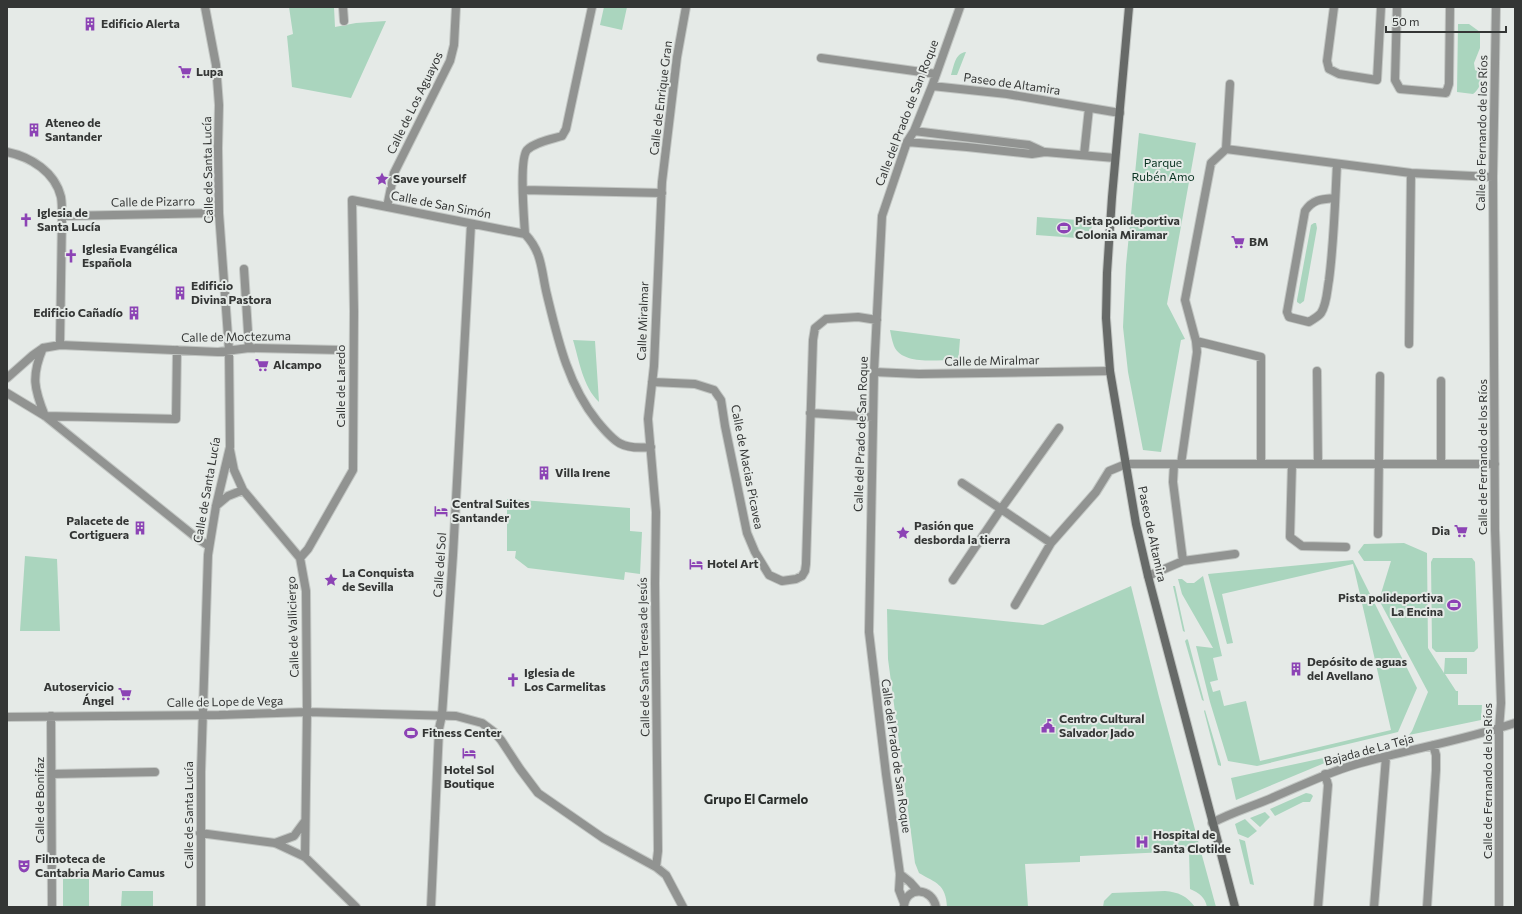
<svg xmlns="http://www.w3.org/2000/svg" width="1522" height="914" font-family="Commissioner,sans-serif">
  <rect width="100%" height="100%" fill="#e5eae7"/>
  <path fill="#aad5be" d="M 289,7 L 334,7 L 335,27 L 356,23 L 386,21 L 351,98 L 292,87 L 287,36 L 293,34 Z
    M 604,7 L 627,7 L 622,30 L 600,25 Z
    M 1458,24 L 1469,24 L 1480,32 L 1480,48 L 1474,63 L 1475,70 C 1485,75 1481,88 1473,94 L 1457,92 Z
    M 966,52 L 957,75 L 951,75 C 954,66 955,53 966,52 Z
    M 1139,133 L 1196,143 L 1167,304 L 1185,339 L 1181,340 L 1161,452 L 1143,450 L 1128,372 L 1123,327 L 1126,265 Z
    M 1037,217 L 1092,221 L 1091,239 L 1036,235 Z
    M 1314,223 L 1316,223 L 1317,228 L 1304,301 L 1300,304 L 1297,302 L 1297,300 L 1311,225 Z
    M 890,330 L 960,339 L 958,364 L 953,360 C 936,360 902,365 894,346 C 892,341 891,335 890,330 Z
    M 573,340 L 595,341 L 599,402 C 583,387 579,360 573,340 Z
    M 507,499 L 630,508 L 630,531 L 642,532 L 640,574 L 625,572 L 624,580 L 528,568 L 515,558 L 516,551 L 507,551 Z
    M 1404,543 L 1427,553 L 1428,648 L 1444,673 L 1445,658 L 1467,658 L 1467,674 L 1445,674 L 1456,691 L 1458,691 L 1458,705 L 1482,705 L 1481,720 L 1409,735 L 1412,731 L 1428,692 L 1379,600 L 1391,561 L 1364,561 L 1358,552 L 1364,544 Z
    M 25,556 L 57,559 L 60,631 L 20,631 Z
    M 1433,558 L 1472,558 L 1475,562 L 1478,648 L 1474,652 L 1436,652 L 1432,648 L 1431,562 Z
    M 1353,560 L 1417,688 L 1398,732 L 1257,766 L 1228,761 L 1210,702 L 1196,646 L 1213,648 L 1182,594 L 1178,579 L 1182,579 L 1187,583 L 1194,583 L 1203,576 L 1222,656 L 1213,658 L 1218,680 L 1210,682 L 1213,692 L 1220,690 L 1224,706 L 1246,701 L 1260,761 L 1391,730 L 1353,564 L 1222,594 L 1233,643 L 1227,644 L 1208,574 Z
    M 1131,586 L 1159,697 L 1216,907 L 1207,907 C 1205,897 1199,893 1190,889 L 1189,851 L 1080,856 L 1080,862 L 1025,864 L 1028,907 L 947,907 C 946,884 936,883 919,873 L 915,863 L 888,659 L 887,609 L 1043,625 Z
    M 1173,586 L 1175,586 L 1185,632 L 1183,631 Z
    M 1187,639 L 1188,640 L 1204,701 L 1202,700 L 1185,641 Z
    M 1205,710 L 1221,764 L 1221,766 L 1218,765 L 1204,711 Z
    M 1351,752 L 1236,800 L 1231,778 Z
    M 1306,793 L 1311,794 L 1313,796 L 1310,802 L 1303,802 L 1275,816 L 1270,809 Z
    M 1265,812 L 1270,817 L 1260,827 L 1250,818 Z
    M 1245,819 L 1257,831 L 1248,838 L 1238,834 L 1235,824 Z
    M 1239,839 L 1245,841 L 1254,885 L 1250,884 Z
    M 63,876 L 89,876 L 89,907 L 63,907 Z
    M 122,891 L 153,891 L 153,907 L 121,907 Z
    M 1165,891 C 1178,892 1187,896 1195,907 L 1103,907 L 1104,901 L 1112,893 Z"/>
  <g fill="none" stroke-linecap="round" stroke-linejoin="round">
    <g stroke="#c2c6c3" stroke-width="10">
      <path id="minor" d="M 343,7 L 344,21
        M 1334,7 L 1327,61 L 1329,69 L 1339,74 L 1377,80 L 1381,7
        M 1397,7 L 1395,80 L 1400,89 L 1446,93 L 1449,84 L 1450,7
        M 1496,7 L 1493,177 L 1495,530 L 1501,703 L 1499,729 L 1499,907
        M 821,58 L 936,74
        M 932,86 L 1007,94 L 1120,113
        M 914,131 L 1029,145 L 1044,152
        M 907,142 L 967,147 L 1032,154 L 1045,152 L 1115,158
        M 1226,149 L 1411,173 L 1493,177
        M 7,152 C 31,157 55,172 61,197 C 62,203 62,210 62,216 L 60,345
        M 1084,155 L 1089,108
        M 523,190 L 662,193
        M 1335,198 C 1322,199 1313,199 1305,211 L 1287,312 L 1289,317 L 1309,322 C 1313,319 1318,317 1321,313 C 1327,304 1327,290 1329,280 C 1334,242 1335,203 1337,164
        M 387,207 L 394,173 L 450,61 L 454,45 L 456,7
        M 62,216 L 219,213
        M 525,234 C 543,253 541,271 547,295 C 558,340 568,385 597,421 C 615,443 622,450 651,447
        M 525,234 C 524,218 519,160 527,150 C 535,142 552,139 562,136 L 566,129 L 592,7
        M 244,269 L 249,348
        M 1196,341 L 1261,357 L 1261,464
        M 1409,344 L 1411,173
        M 43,348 C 31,376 34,389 45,416
        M 1317,371 L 1318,464
        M 874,372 L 919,374 L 1110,371
        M 7,378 L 33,355 L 43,348 L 60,345 L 218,352 L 249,348 L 340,350
        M 1441,381 L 1441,464
        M 652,382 L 695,384 L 714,390 L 721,400 L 725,426 L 747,533 L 755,552 L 769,575 L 782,581 L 796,579 L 802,576 L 805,571 L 806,564 L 813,340 L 815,328 L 826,319 L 858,317 L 877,320
        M 7,393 L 45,416 L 198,539 L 209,546
        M 810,413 L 873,417
        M 45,416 L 176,419 L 177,350
        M 1059,428 L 1001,509 L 1051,543 L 1096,492 L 1109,471 L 1126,464 L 1495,464
        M 230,450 L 234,470 L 243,490 L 300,558 L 306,591 L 307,712 L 305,857
        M 1174,464 L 1173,482 L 1183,561
        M 1181,464 L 1197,352 L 1196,341 L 1185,300 L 1211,163 L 1226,149 L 1230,84
        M 1292,464 L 1290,537 L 1302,546 L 1346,547
        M 216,506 L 228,496 L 243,490
        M 1378,534 L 1380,376
        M 300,558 L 308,549 L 353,470 L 354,311 L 352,200 L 525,234
        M 1148,576 L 1183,561 L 1235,554
        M 953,580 L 1001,509 L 962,483
        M 1015,605 L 1051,543
        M 51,716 L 52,907
        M 7,717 L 219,715 L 307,712 L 456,716 L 482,723 L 494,732 L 501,740 L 520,769 L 538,793 L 603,838 L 656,867 L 666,875 L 683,907
        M 52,774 L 155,772
        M 1212,823 C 1232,812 1254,806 1274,797 C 1305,784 1335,769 1368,761 C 1417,748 1467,739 1515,723
        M 200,833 L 275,843 L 305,857 L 356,907
        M 275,843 L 294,836 L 305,821
        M 656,867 L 658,851 L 655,583 L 656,512 L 648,419 L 654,366 L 662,182 L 677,57 L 686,7
        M 900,874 L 910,882 L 918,891
        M 904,903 L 899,890 L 900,874 L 886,774 L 869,632 L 874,372 L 882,216 L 907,142 L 914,131 L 932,86 L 960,7
        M 904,906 C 906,886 932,887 936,907
        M 201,907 L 201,772 L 208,555 L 216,506 L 230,447 L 229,350 L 219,213 L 218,148 L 219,105 L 216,65 L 205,7
        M 431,907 L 439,729 L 442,715 L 453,555 L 471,224
        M 1318,907 L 1328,785 L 1325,774
        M 1374,907 L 1386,757
        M 1427,907 L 1436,770 L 1436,755 L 1433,745"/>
    </g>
    <g stroke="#c2c6c3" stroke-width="10">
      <path id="secondary" d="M 1129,7 L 1112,197 L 1107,273 L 1106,318 L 1110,371 L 1136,524 L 1148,576 L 1235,907"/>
    </g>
    <use href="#minor" stroke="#919391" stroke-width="8"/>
    <use href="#secondary" stroke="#676a68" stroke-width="8"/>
  </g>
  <defs>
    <g id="building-bare" transform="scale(1.08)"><path d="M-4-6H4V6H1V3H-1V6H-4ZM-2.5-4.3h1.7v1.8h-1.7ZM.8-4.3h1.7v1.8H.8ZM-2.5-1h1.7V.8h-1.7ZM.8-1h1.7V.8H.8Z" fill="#8c43b5" stroke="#e5eae7" stroke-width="2.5" paint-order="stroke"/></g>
    <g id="supermarket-bare" transform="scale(1.08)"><path d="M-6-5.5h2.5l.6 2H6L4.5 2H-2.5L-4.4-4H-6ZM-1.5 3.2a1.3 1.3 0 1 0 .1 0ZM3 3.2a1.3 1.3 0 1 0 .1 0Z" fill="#8c43b5" stroke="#e5eae7" stroke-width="2.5" paint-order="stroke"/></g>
    <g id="sight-bare" transform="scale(1.08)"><path d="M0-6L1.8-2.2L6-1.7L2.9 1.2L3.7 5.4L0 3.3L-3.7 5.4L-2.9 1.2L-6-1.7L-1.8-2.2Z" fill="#8c43b5" stroke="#e5eae7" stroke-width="2.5" paint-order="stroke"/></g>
    <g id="church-bare" transform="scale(1.08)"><path d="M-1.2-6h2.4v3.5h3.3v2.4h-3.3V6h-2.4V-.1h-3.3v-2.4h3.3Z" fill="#8c43b5" stroke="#e5eae7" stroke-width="2.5" paint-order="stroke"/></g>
    <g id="stadium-bare" transform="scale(1.08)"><path d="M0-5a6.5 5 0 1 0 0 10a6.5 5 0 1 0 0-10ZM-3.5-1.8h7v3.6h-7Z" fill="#8c43b5" stroke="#e5eae7" stroke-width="2.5" paint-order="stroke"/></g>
    <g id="hotel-bare" transform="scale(1.08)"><path d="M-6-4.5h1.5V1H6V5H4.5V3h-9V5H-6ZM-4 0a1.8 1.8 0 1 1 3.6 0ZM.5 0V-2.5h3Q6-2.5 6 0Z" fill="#8c43b5" stroke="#e5eae7" stroke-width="2.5" paint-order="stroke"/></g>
    <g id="civic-bare" transform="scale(1.08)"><path d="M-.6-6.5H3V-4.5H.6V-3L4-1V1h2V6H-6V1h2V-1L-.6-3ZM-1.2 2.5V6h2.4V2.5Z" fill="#8c43b5" stroke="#e5eae7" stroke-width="2.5" paint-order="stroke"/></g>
    <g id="hospital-bare" transform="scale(1.08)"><path d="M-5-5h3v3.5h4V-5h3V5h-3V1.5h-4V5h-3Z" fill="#8c43b5" stroke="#e5eae7" stroke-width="2.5" paint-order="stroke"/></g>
    <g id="theatre-bare" transform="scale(1.08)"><path d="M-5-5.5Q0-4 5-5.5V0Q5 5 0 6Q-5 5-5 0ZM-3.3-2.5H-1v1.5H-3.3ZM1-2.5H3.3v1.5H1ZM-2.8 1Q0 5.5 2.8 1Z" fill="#8c43b5" stroke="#e5eae7" stroke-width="2.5" paint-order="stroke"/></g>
  </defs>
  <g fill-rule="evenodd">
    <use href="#building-bare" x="90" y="24"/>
    <use href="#supermarket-bare" x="185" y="72"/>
    <use href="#building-bare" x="34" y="130"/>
    <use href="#sight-bare" x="382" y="179"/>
    <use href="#church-bare" x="26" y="220"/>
    <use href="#stadium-bare" x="1064" y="228"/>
    <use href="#supermarket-bare" x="1238" y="242"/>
    <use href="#church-bare" x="71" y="256"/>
    <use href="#building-bare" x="180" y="293"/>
    <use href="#building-bare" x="134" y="313"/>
    <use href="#supermarket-bare" x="262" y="365"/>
    <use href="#building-bare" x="544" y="473"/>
    <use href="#hotel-bare" x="441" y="511"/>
    <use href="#building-bare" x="140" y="528"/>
    <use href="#supermarket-bare" x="1461" y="531"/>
    <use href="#sight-bare" x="903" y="533"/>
    <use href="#hotel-bare" x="696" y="564"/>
    <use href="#sight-bare" x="331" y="580"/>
    <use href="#stadium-bare" x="1454" y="605"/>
    <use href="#building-bare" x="1296" y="669"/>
    <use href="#church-bare" x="513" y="680"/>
    <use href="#supermarket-bare" x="125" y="694"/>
    <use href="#civic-bare" x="1048" y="726"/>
    <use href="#stadium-bare" x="411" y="733"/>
    <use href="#hotel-bare" x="469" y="753"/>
    <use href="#hospital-bare" x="1142" y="842"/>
    <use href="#theatre-bare" x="24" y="866"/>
  </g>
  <g text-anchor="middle" stroke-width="4" stroke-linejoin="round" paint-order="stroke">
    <g font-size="12" font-weight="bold" fill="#343635" stroke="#e5eae7" text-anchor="start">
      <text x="101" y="28">Edificio Alerta</text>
      <text x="196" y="76">Lupa</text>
      <text x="45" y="127">Ateneo de<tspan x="45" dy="14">Santander</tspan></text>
      <text x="393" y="183">Save yourself</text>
      <text x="37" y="217">Iglesia de<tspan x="37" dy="14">Santa Lucía</tspan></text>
      <text x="1075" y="225">Pista polideportiva<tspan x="1075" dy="14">Colonia Miramar</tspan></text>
      <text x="1249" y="246">BM</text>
      <text x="82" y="253">Iglesia Evangélica<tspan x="82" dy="14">Española</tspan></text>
      <text x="191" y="290">Edificio<tspan x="191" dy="14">Divina Pastora</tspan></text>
      <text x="123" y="317" text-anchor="end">Edificio Cañadío</text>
      <text x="273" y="369">Alcampo</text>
      <text x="555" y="477">Villa Irene</text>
      <text x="452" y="508">Central Suites<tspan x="452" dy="14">Santander</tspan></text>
      <text x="129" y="525" text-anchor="end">Palacete de<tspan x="129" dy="14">Cortiguera</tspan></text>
      <text x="914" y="530">Pasión que<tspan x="914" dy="14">desborda la tierra</tspan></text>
      <text x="1450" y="535" text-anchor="end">Dia</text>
      <text x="707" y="568">Hotel Art</text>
      <text x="342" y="577">La Conquista<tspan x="342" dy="14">de Sevilla</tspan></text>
      <text x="1443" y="602" text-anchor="end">Pista polideportiva<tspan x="1443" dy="14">La Encina</tspan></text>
      <text x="1307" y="666">Depósito de aguas<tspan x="1307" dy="14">del Avellano</tspan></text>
      <text x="524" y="677">Iglesia de<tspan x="524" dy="14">Los Carmelitas</tspan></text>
      <text x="114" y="691" text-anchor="end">Autoservicio<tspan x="114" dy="14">Ángel</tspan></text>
      <text x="1059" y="723">Centro Cultural<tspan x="1059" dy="14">Salvador Jado</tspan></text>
      <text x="422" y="737">Fitness Center</text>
      <text x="469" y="774" text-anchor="middle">Hotel Sol<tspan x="469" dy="14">Boutique</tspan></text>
      <text x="1153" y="839">Hospital de<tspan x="1153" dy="14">Santa Clotilde</tspan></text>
      <text x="35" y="863">Filmoteca de<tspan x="35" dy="14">Cantabria Mario Camus</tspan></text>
    </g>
    <g font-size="12" fill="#343635" stroke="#e5eae7">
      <text transform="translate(1012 84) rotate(8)" y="4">Paseo de Altamira</text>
      <text transform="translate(661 98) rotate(-83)" y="4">Calle de Enrique Gran</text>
      <text transform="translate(415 103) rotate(-64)" y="4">Calle de Los Aguayos</text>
      <text transform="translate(907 113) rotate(-69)" y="4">Calle del Prado de San Roque</text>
      <text transform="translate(1482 133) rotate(-89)" y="4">Calle de Fernando de los Ríos</text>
      <text transform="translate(208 170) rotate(-91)" y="4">Calle de Santa Lucía</text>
      <text transform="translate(153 202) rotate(-1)" y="4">Calle de Pizarro</text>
      <text transform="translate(441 205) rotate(11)" y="4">Calle de San Simón</text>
      <text transform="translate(643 321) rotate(-88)" y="4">Calle Miralmar</text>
      <text transform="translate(236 337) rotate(-1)" y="4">Calle de Moctezuma</text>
      <text transform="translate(992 361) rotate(-1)" y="4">Calle de Miralmar</text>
      <text transform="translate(341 386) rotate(-90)" y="4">Calle de Laredo</text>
      <text transform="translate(861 434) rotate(-88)" y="4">Calle del Prado de San Roque</text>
      <text transform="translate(1483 457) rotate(-90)" y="4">Calle de Fernando de los Ríos</text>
      <text transform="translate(747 467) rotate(79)" y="4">Calle de Macias Picavea</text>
      <text transform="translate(207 490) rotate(-80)" y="4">Calle de Santa Lucía</text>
      <text transform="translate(1152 534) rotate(78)" y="4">Paseo de Altamira</text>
      <text transform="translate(440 565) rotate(-86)" y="4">Calle del Sol</text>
      <text transform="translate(293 627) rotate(-92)" y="4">Calle de Valliciergo</text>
      <text transform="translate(644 657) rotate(-91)" y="4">Calle de Santa Teresa de Jesús</text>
      <text transform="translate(225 702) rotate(-1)" y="4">Calle de Lope de Vega</text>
      <text transform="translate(1369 750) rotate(-15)" y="4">Bajada de La Teja</text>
      <text transform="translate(896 756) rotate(82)" y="4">Calle del Prado de San Roque</text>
      <text transform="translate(1488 781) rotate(-90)" y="4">Calle de Fernando de los Ríos</text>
      <text transform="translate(40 800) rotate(-90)" y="4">Calle de Bonifaz</text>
      <text transform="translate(189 815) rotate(-90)" y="4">Calle de Santa Lucía</text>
    </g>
    <g font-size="12" fill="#093221" stroke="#e5eae7">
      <text x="1163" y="167">Parque<tspan x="1163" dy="14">Rubén Amo</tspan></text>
    </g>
    <g font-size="13" font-weight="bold" fill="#2a2e2c" stroke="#e5eae7">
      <text x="756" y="804">Grupo El Carmelo</text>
    </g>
  </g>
  <rect width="1522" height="914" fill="none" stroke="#343635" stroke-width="16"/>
  <path d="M1386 26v6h120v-6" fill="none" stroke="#343635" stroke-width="2"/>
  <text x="1392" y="26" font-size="12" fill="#343635" stroke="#e5eae7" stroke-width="3" paint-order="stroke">50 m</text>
</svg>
